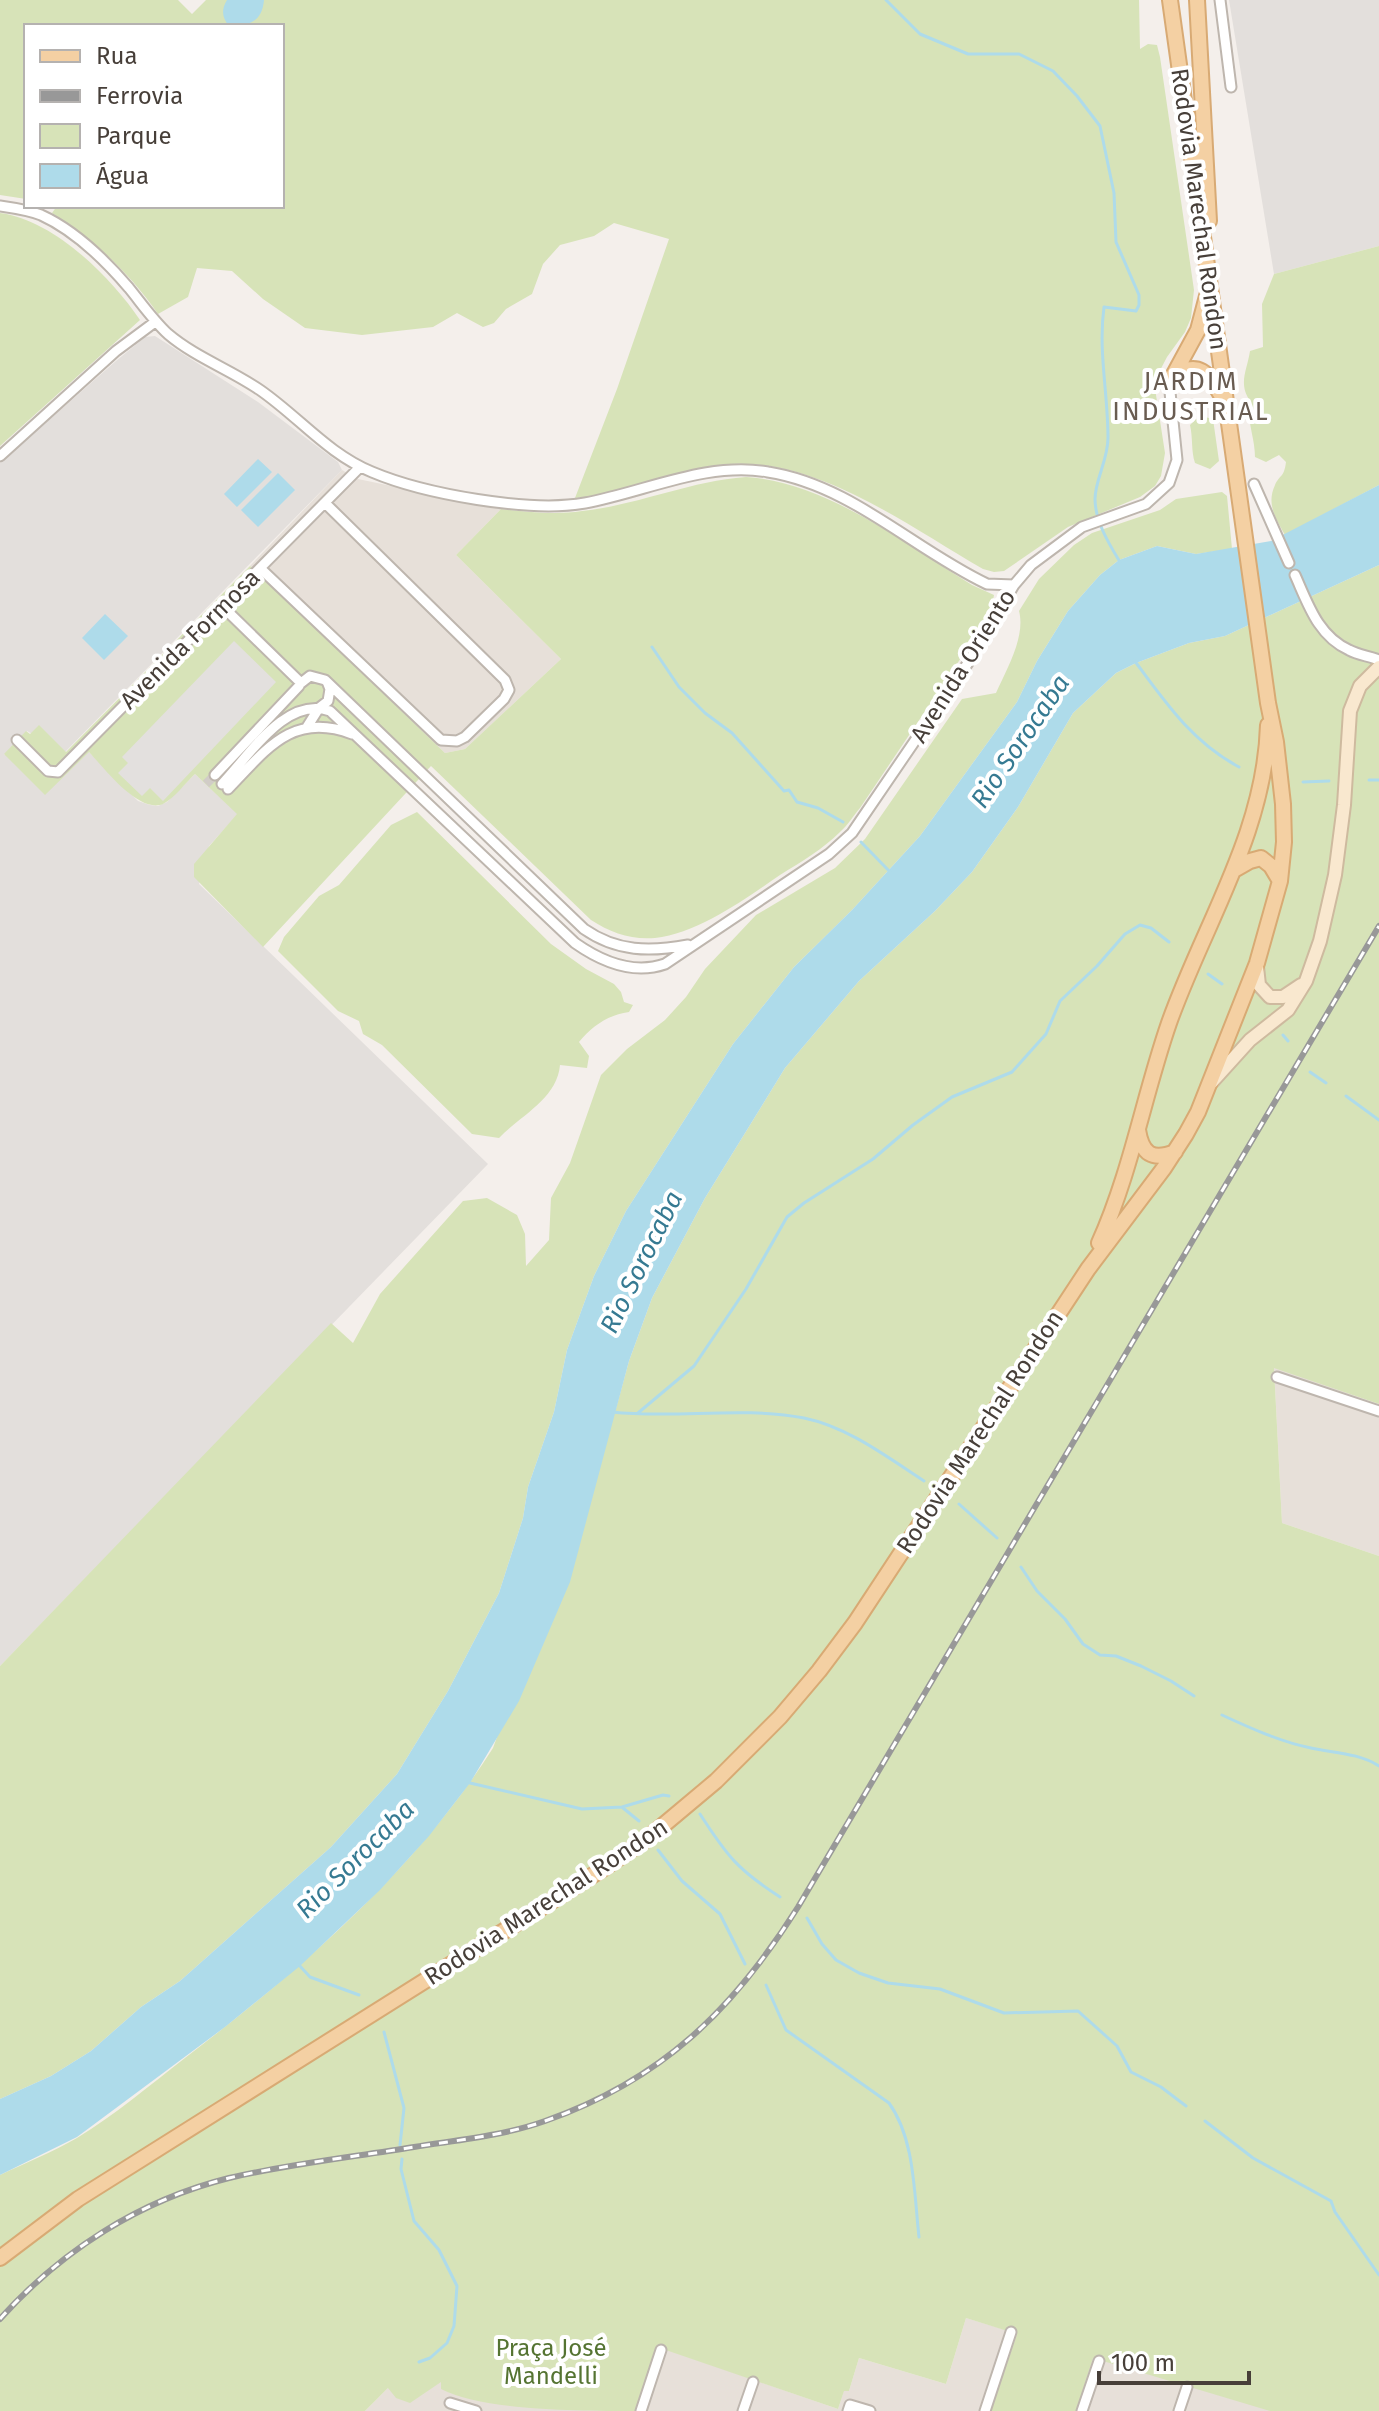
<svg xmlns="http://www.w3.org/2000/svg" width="1379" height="2411" font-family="'Fira Sans',sans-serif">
  <rect width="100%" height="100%" fill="#f4efeb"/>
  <path fill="#e7e0d9" d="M 342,470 L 358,479 L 501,509 L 456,555 L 561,659 L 465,749 L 445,753 L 250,566 Z
    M 1274,1367 L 1379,1404 L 1379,1556 L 1282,1523 Z
    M 564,2314 L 838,2409 L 844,2390 L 849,2391 L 859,2358 L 946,2384 L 966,2318 L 1273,2411 L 365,2411 L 388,2388 Z"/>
  <path fill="#e3dfdc" d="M 1229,0 L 1379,0 L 1379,246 L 1274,274 Z
    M 155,336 L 258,402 L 338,462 L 342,470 L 65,752 L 27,731 L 4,755 L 89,752 L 138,801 L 150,805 L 158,806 L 167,802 L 195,774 L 238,814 L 209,846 L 199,884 L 488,1164 L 0,1666 L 0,463 L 116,361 L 145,337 Z"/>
  <path fill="#d7e3b8" d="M 0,0 L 178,0 L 192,14 L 206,0 L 1139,0 L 1140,49 L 1148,44 L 1157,45 L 1160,57 L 1194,290 L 1191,318 L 1185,332 L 1167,357 L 1154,382 L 1165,453 L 1161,476 L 1155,486 L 1140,497 L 1068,527 L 1004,571 L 994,572 L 983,569 C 906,525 812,453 719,465 C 670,471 624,495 575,498 L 617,389 L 669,239 L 614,223 L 594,236 L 560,245 L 543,264 L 532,294 L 506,309 L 494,323 L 483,327 L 457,313 L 433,327 L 362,335 L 305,328 L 263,299 L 232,271 L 197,268 L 188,297 L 158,314 C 130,273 93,240 52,213 L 57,206 L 282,206 L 282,26 L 26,26 L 26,199 L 0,195 Z
    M 0,213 C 54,220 111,277 140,320 L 0,446 Z
    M 1379,246 L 1379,485 L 1285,535 C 1276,519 1266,504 1275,485 C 1280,474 1284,478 1286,462 L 1279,455 L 1266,462 L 1255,457 C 1255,437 1246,420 1250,401 C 1238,383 1247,371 1250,351 L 1263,347 L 1262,304 L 1274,274 Z
    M 1205,417 L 1213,419 L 1219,461 L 1210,469 L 1195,463 C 1191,451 1193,438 1190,425 L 1196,419 Z
    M 746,477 C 827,482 905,544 972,585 L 994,595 L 992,606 L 969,646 L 860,808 C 853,816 848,825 840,832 C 823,849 801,862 780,875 C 745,899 699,933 655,938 C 631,940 611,933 591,920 L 431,766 L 263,947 L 194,877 L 194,864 L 237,814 L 195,774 C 185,783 175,798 163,804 C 139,814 104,768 89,752 L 45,795 L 4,754 L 26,731 L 30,734 L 39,725 L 66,752 L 250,566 L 445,753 L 465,749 L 561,659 L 456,555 L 501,509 C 528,512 555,515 582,511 C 638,505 690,481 746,477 Z
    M 1222,492 L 1227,496 L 1232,549 L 1196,554 L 1157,546 L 1119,560 L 1100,575 L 1068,611 L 1037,661 L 1017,702 L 920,836 L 852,910 L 794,967 L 733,1044 L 626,1211 L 594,1276 L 567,1350 L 554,1412 L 528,1487 L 523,1518 L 499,1593 L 448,1691 L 397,1774 L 331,1847 L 180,1981 L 141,2007 L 91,2051 L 51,2076 L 0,2099 L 0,1666 L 331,1323 L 353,1343 L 380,1294 L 463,1201 L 487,1198 L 517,1215 L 525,1234 L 526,1266 L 549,1240 L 551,1198 L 570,1163 L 601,1075 L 627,1049 L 665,1020 L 686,997 L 705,969 L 756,915 L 835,868 L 865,839 L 962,699 L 996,693 C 1006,670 1026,637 1019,611 L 1039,579 L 1074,545 L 1092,533 L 1160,510 L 1176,499 Z
    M 1379,565 L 1379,1404 L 1274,1368 L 1282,1523 L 1379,1556 L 1379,2411 L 1270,2411 L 1093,2358 L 1076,2411 L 991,2411 L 1017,2334 L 966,2318 L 946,2384 L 859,2358 L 849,2391 L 844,2391 L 838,2409 L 657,2347 L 635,2411 C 583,2411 483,2411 441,2389 L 441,2382 L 410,2403 L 396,2398 L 388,2388 L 365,2411 L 0,2411 L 0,2175 C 25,2163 53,2152 77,2138 C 115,2115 150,2085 185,2058 C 301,1969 414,1872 493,1748 L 615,1412 L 629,1361 L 652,1298 L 705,1198 L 785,1068 L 859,981 L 935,911 L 972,872 L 1018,807 L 1073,713 L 1116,673 L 1136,663 L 1189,643 L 1225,636 Z
    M 417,812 L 551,944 L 586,969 L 614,984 L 621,992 L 624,1002 L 633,1005 L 629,1012 C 608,1015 592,1026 579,1042 L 589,1056 L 587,1068 L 560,1065 C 557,1099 521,1115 499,1138 L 472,1134 L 382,1045 L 363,1034 L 359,1021 L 338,1011 L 278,951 L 284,937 L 319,896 L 339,885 L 391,825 Z"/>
  <path fill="#e3e0de" d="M 234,641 L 276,682 L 163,801 L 150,788 L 142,796 L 118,773 L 128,763 L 122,757 Z"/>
  <path fill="#aedbea" d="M 227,0 L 264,0 C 262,22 249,26 229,26 C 222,17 221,10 227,0 Z
    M 258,459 L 272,472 L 237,507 L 224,494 Z
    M 278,473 L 295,490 L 258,527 L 241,510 Z
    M 1379,485 L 1379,565 L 1225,636 L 1189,643 L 1136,663 L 1116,673 L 1073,713 L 1018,807 L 972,872 L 935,911 L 859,981 L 785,1068 L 705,1198 L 652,1298 L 629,1361 L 570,1582 L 519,1701 L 470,1783 L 429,1836 L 380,1890 L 300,1966 L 225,2027 L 77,2137 L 0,2175 L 0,2099 L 51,2076 L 91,2051 L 141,2007 L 180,1981 L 331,1847 L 397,1774 L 448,1691 L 499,1593 L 523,1518 L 528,1487 L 554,1412 L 567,1350 L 594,1276 L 626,1211 L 733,1044 L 794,967 L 852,910 L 920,836 L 1017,702 L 1037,661 L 1068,611 L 1100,575 L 1119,560 L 1157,546 L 1196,554 L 1271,541 Z
    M 105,614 L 128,636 L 104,660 L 82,638 Z"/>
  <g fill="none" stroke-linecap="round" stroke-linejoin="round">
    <path stroke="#aedbea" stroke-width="3" d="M 886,0 L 920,34 L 968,54 L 1019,54 L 1053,71 L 1077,96 L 1100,126 L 1114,193 L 1116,242 L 1139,295 L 1139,305 L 1136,311 L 1104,307 C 1098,351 1108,393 1108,438 C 1108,460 1095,480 1095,499 C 1095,521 1109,544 1120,562
      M 652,647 L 679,687 L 705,713 L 732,733 L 784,791 L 789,790 L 797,802 L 818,808 L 843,822
      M 1134,660 C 1165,702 1192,742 1239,767
      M 1369,780 L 1379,780
      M 1303,782 L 1329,781
      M 861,842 L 892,874
      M 1208,974 L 1222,984
      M 1283,1035 L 1288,1041
      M 1310,1072 L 1326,1083
      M 1346,1096 L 1379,1120
      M 612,1412 C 676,1419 741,1406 804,1418 C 848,1427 887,1457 924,1481
      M 638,1413 L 694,1366 L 746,1289 L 787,1217 L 804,1203 L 873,1159 L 913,1125 L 952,1097 L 1012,1072 L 1046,1034 L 1060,1001 L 1097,966 L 1125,934 L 1140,925 L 1151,928 L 1169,942
      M 959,1504 L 997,1538
      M 1021,1567 L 1037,1591 L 1065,1619 L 1083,1644 L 1100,1655 L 1116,1656 L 1141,1666 L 1171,1681 L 1194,1696
      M 1222,1715 C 1250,1728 1281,1742 1311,1748 C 1334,1753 1359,1753 1379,1766
      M 470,1783 L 582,1809 L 622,1807 L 663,1795 L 669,1796
      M 623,1808 L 639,1821
      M 700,1814 C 727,1856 738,1870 780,1897
      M 658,1850 L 682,1881 L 720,1914 L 745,1964
      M 807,1918 L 822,1944 L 836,1960 L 859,1973 L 888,1983 L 940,1989 L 1004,2013 L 1078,2011 L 1117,2046 L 1131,2072 L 1161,2087 L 1186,2106
      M 299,1965 L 310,1977 L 359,1995
      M 766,1985 L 786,2030 L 889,2103 C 915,2139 914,2194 919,2237
      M 384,2032 L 404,2108 L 400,2145
      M 1205,2121 L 1253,2158 L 1331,2201 L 1335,2212 L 1379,2275
      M 402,2159 L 401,2169 L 414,2221 L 439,2250 L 457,2286 L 454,2326 L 447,2343 L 430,2358 L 419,2362"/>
    <path stroke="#d1ccc7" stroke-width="9" stroke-dasharray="9 4.5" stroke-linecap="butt" d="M 206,784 L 215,775"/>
    <g stroke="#beb6ae" stroke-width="13">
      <path id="minor" d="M 1220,0 L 1231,87
        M 0,206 C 14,208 28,210 41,215 C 74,230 106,261 129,288 C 142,304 153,320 168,334 C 195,357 231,370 260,390 C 299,417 328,454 372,472 C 424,494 530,513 585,503 C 645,492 707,461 768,472 C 851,485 913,549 987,584 L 1014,585
        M 0,456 L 116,351 L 155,322
        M 1254,484 L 1289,563
        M 260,568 L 441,740 L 457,741 L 465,737 L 504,699 L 509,690 L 505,680 L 325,503
        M 1295,575 C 1308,604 1318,636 1349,650 C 1358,655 1369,656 1379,660
        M 222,606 L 301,683
        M 301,683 L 310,676 L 325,680 L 584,929 C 617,952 650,952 688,945
        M 307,727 L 319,708 L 328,701 L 330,689 L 328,684
        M 17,740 L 48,771 L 58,772 L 360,467
        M 215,775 L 299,686
        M 222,784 C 249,756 286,695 330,711 L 575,943 C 602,962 633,975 665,964 L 829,854 L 852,833 L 968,663 L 1014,585 L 1031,565 L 1082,527 L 1146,504 L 1169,483 L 1177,460 L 1170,392 L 1173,376
        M 228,789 C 266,750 292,711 352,734
        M 1277,1377 L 1379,1411
        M 450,2403 L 476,2411
        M 641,2411 L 661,2350
        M 743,2411 L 753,2382
        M 848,2411 L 850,2405 L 870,2411
        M 985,2411 L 1011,2332
        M 1082,2411 L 1099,2361
        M 1179,2411 L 1187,2387"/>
    </g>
    <g stroke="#ceba9f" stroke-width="16">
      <path id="secondary" d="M 1257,967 L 1259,985 L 1270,997 L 1283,997 L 1301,985
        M 1212,1082 L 1250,1040 L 1288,1010 L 1306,981 L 1320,941 L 1335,875 L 1344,805 L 1350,711 L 1360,686 L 1379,667"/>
    </g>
    <g stroke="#d8aa74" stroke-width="18">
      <path id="primary" d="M 1197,0 L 1209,221
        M 1173,376 L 1198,330 L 1207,296
        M 1173,376 C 1199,360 1208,373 1221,395
        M 1236,869 L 1250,861 L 1261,858 L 1271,866 L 1280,881
        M 1138,1130 C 1142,1154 1152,1161 1175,1152
        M 1099,1243 C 1131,1172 1144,1095 1169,1023 C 1204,924 1265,833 1268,725
        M 0,2258 L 78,2199 L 601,1870 L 648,1838 L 716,1781 L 780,1717 L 819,1671 L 855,1623 L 1088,1269 L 1164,1168 L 1186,1134 L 1198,1112 L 1257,963 L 1280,881 L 1284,842 L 1283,804 L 1276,742 L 1268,703 C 1236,468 1202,234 1170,0"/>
    </g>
    <use href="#minor" stroke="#fff" stroke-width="9"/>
    <use href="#secondary" stroke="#f9e8cf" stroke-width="12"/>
    <use href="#primary" stroke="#f4d0a3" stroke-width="14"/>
    <g stroke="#989898" stroke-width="6">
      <path id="rail" d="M 0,2319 C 61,2251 140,2200 229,2178 C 289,2164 353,2157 414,2147 C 457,2140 503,2136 545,2121 C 662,2080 733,2010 798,1907 L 1379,926"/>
    </g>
    <use href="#rail" stroke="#fff" stroke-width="3" stroke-dasharray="9" stroke-linecap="butt"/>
  </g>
  <g text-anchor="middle" stroke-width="8" stroke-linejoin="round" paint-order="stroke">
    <g font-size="24" fill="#473f39" stroke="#fff">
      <text transform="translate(1199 209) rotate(82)" y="8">Rodovia Marechal Rondon</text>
      <text transform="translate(190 639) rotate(-45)" y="8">Avenida Formosa</text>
      <text transform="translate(963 666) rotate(-58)" y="8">Avenida Oriento</text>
      <text transform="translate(980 1432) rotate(-57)" y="8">Rodovia Marechal Rondon</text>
      <text transform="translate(546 1902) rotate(-33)" y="8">Rodovia Marechal Rondon</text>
    </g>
    <g font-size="24" fill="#557432" stroke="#fff">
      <text x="551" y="2356">Praça José<tspan x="551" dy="28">Mandelli</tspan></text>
    </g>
    <g font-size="26" letter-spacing="2" fill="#695c51" stroke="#fff">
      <text x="1191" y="390">JARDIM<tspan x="1191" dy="30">INDUSTRIAL</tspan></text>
    </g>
    <g font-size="26" font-style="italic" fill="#367a92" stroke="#fff">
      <text transform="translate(1020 741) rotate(-56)" y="9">Rio Sorocaba</text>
      <text transform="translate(641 1262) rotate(-64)" y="9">Rio Sorocaba</text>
      <text transform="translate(355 1859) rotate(-45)" y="9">Rio Sorocaba</text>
    </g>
  </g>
  <rect x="24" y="24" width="260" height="184" fill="#ffffff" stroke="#b5b2b0" stroke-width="2"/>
  <rect x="40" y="50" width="40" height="12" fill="#f4d0a3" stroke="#b5b2b0" stroke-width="2"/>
  <text x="96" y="64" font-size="24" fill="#473f39">Rua</text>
  <rect x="40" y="90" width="40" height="12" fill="#989898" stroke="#b5b2b0" stroke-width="2"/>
  <text x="96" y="104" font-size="24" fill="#473f39">Ferrovia</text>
  <rect x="40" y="124" width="40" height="24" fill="#d7e3b8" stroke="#b5b2b0" stroke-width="2"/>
  <text x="96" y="144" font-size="24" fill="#473f39">Parque</text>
  <rect x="40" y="164" width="40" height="24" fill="#aedbea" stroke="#b5b2b0" stroke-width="2"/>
  <text x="96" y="184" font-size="24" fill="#473f39">Água</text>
  <path d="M1099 2371v12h150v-12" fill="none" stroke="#473f39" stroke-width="4"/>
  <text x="1111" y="2371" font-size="24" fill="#473f39" stroke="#ffffff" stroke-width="6" paint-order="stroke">100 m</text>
</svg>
